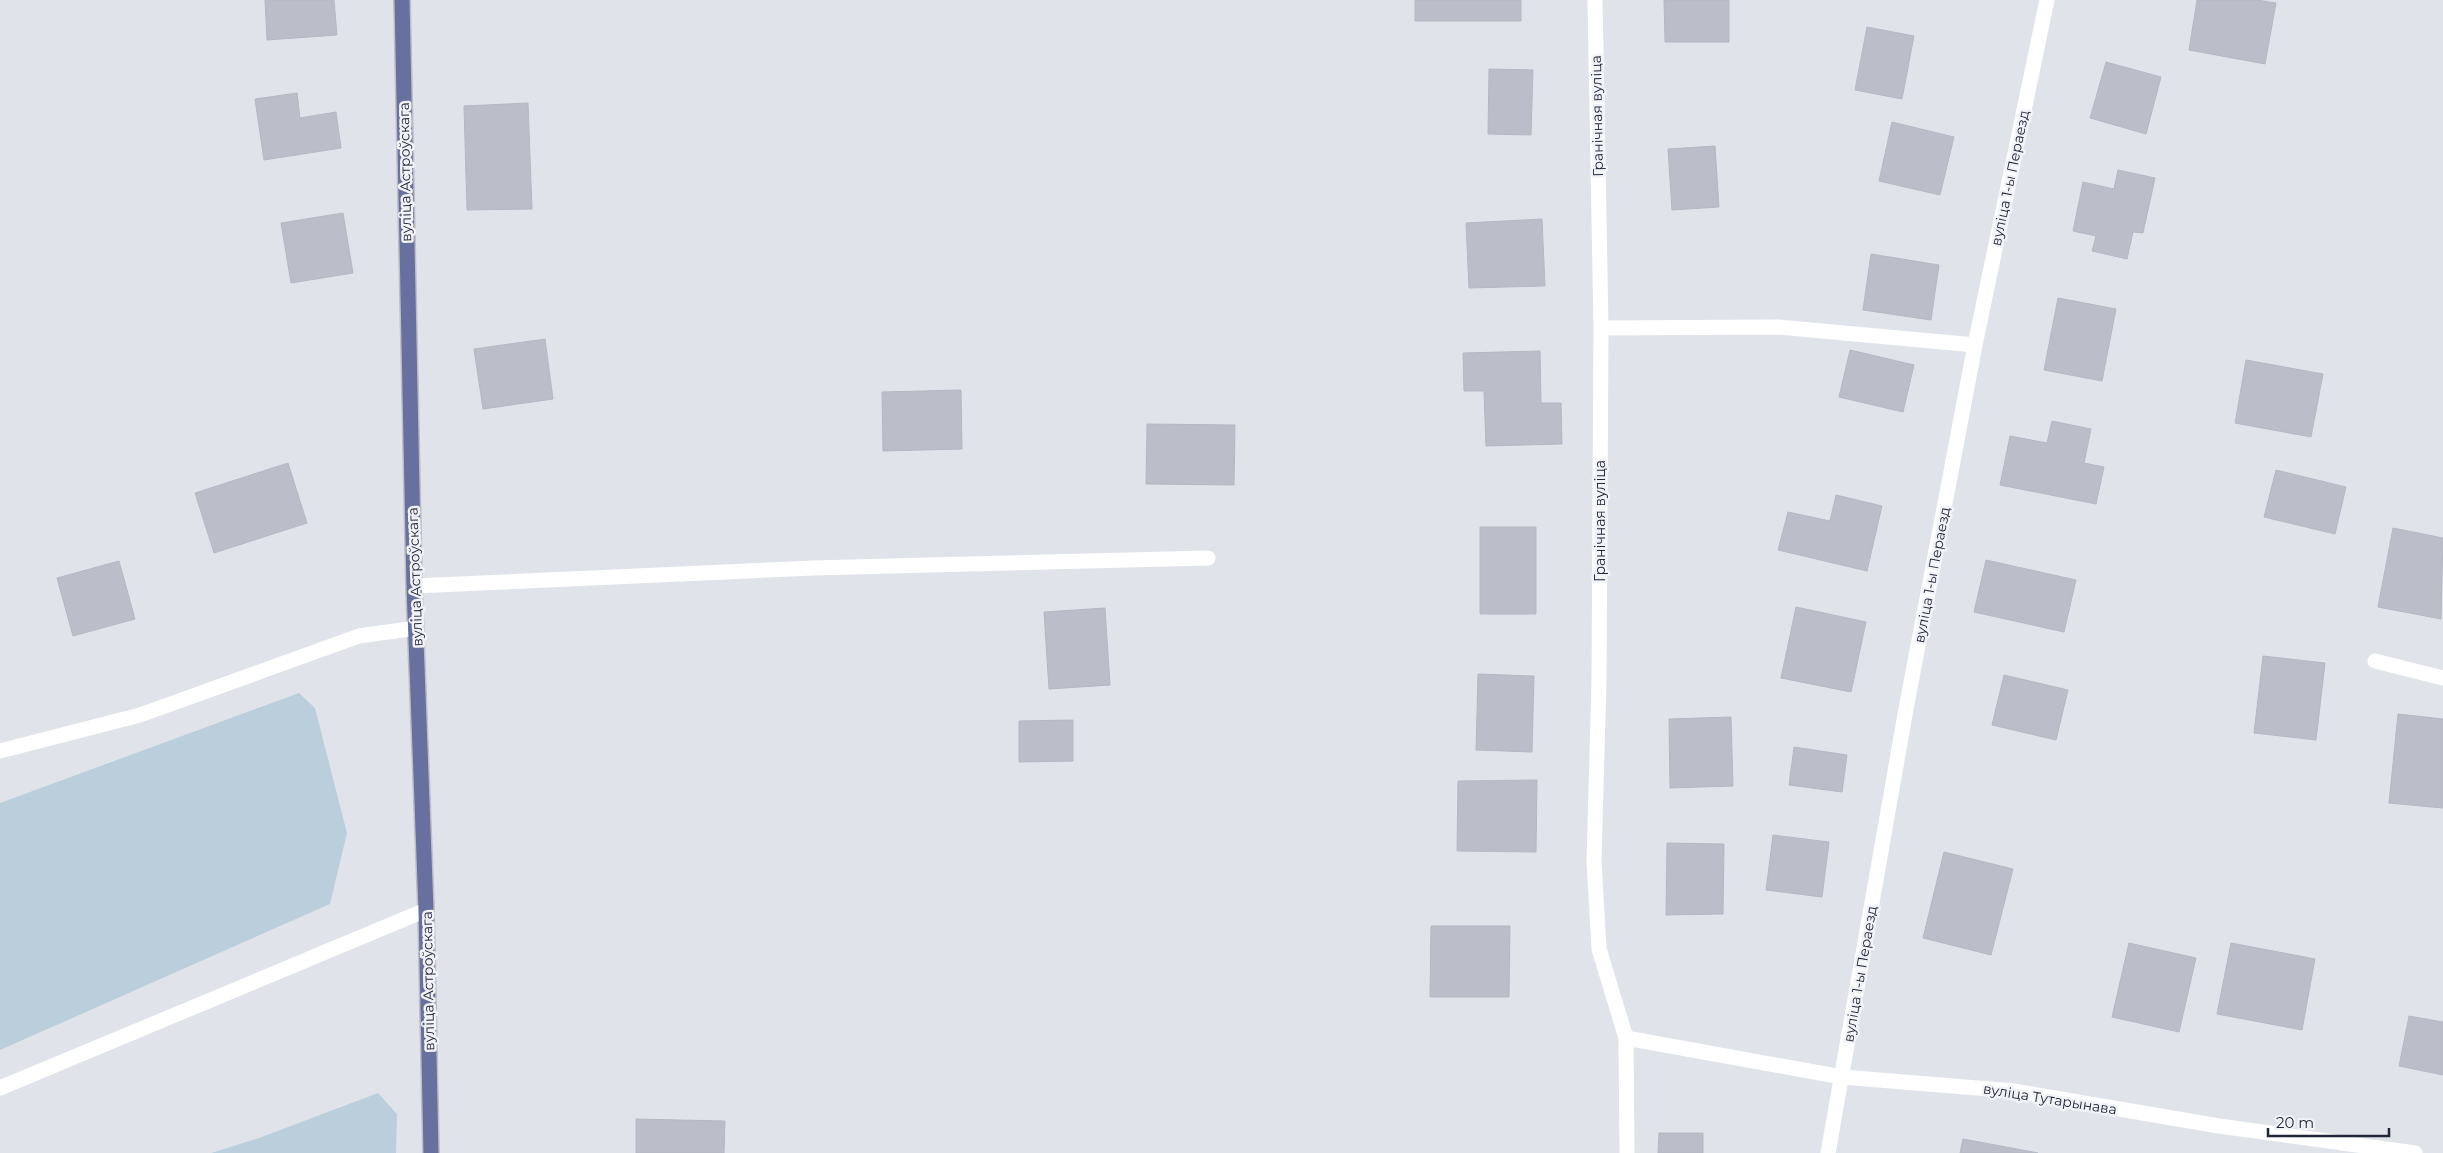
<svg xmlns="http://www.w3.org/2000/svg" width="2443" height="1153" font-family="Montserrat,sans-serif">
  <rect width="100%" height="100%" fill="#e0e4ea"/>
  <path fill="#bacfdb" d="M 299,693 L 315,708 L 347,833 L 330,904 L 0,1050 L 0,803 Z
    M 378,1093 L 397,1114 L 396,1153 L 211,1153 L 259,1138 Z"/>
  <path fill="#b9bec8" stroke="#b3b8c4" d="M 265,0 L 334,0 L 337,35 L 267,40 Z
    M 1415,0 L 1521,0 L 1521,21 L 1415,21 Z
    M 1664,0 L 1729,0 L 1729,42 L 1665,42 Z
    M 2197,0 L 2257,0 L 2276,3 L 2265,64 L 2189,50 Z
    M 1867,27 L 1914,36 L 1902,99 L 1855,90 Z
    M 2106,62 L 2161,77 L 2146,134 L 2090,118 Z
    M 1489,69 L 1533,70 L 1531,135 L 1488,134 Z
    M 297,93 L 300,118 L 336,112 L 341,148 L 264,160 L 255,99 Z
    M 528,103 L 532,209 L 467,210 L 464,106 Z
    M 1892,122 L 1954,137 L 1940,195 L 1879,181 Z
    M 1715,146 L 1719,207 L 1672,210 L 1668,149 Z
    M 2118,170 L 2155,178 L 2143,233 L 2133,232 L 2127,259 L 2092,251 L 2096,236 L 2073,231 L 2083,182 L 2114,189 Z
    M 343,213 L 353,273 L 291,283 L 281,223 Z
    M 1542,219 L 1545,286 L 1469,288 L 1466,223 Z
    M 1871,254 L 1939,265 L 1931,320 L 1863,310 Z
    M 2058,298 L 2116,309 L 2102,381 L 2044,370 Z
    M 545,339 L 553,399 L 483,409 L 474,349 Z
    M 1850,350 L 1914,365 L 1903,412 L 1839,397 Z
    M 1540,351 L 1541,403 L 1561,403 L 1562,444 L 1486,446 L 1484,391 L 1464,391 L 1463,353 Z
    M 2246,360 L 2323,374 L 2311,437 L 2235,423 Z
    M 961,390 L 962,449 L 883,451 L 882,392 Z
    M 2052,421 L 2091,429 L 2084,463 L 2104,467 L 2096,504 L 2000,485 L 2010,436 L 2047,443 Z
    M 1147,424 L 1235,425 L 1234,485 L 1146,484 Z
    M 288,463 L 307,523 L 214,553 L 195,493 Z
    M 2276,470 L 2346,487 L 2335,534 L 2264,517 Z
    M 1836,495 L 1882,506 L 1867,571 L 1778,550 L 1788,512 L 1830,521 Z
    M 1480,527 L 1536,527 L 1536,614 L 1480,614 Z
    M 2393,528 L 2443,538 L 2441,619 L 2378,607 Z
    M 1986,560 L 2076,580 L 2064,632 L 1974,612 Z
    M 119,561 L 135,619 L 73,636 L 57,578 Z
    M 1796,607 L 1866,622 L 1851,692 L 1781,678 Z
    M 1105,608 L 1110,685 L 1049,689 L 1044,612 Z
    M 2263,656 L 2325,663 L 2316,740 L 2254,733 Z
    M 1478,674 L 1534,676 L 1532,752 L 1476,750 Z
    M 2004,675 L 2068,690 L 2056,740 L 1992,725 Z
    M 2398,714 L 2443,719 L 2443,808 L 2389,803 Z
    M 1731,717 L 1733,786 L 1670,788 L 1669,719 Z
    M 1073,720 L 1073,761 L 1019,762 L 1019,721 Z
    M 1794,747 L 1847,755 L 1842,792 L 1789,785 Z
    M 1537,780 L 1536,852 L 1457,851 L 1458,781 Z
    M 1773,835 L 1829,842 L 1822,897 L 1766,890 Z
    M 1667,843 L 1724,844 L 1723,914 L 1666,915 Z
    M 1944,852 L 2013,869 L 1991,955 L 1923,938 Z
    M 1431,926 L 1510,926 L 1509,997 L 1430,997 Z
    M 2129,943 L 2196,958 L 2179,1032 L 2112,1017 Z
    M 2231,943 L 2315,959 L 2302,1030 L 2217,1014 Z
    M 2409,1016 L 2443,1022 L 2443,1075 L 2399,1066 Z
    M 636,1119 L 725,1121 L 724,1153 L 636,1153 Z
    M 1659,1133 L 1703,1133 L 1703,1153 L 1658,1153 Z
    M 1963,1139 L 2038,1153 L 1960,1153 Z"/>
  <g fill="none" stroke-linecap="round" stroke-linejoin="round">
    <g stroke="#bdbec4" stroke-width="18">
      <path id="major" d="M 402,0 L 414,586 L 426,910 L 431,1153"/>
    </g>
    <path stroke="#fff" stroke-width="15" d="M 1595,0 L 1601,328 L 1599,681 L 1594,861 L 1599,949 L 1626,1038 L 1627,1153
      M 1601,328 L 1778,327 L 1975,345
      M 414,586 L 813,568 L 1208,558
      M 2375,661 L 2443,678
      M 0,751 L 140,715 L 359,636 L 416,628
      M 1626,1038 L 1842,1077 L 2014,1091 L 2219,1126 L 2415,1153
      M 0,1088 L 426,910
      M 1828,1153 L 1906,709 L 1975,345 L 2047,0"/>
    <use href="#major" stroke="#67709e" stroke-width="15"/>
  </g>
  <g text-anchor="middle" stroke-width="5" stroke-linejoin="round" paint-order="stroke">
    <g font-size="14" fill="#22263a" stroke="#f1f3f7">
      <text transform="translate(1597 116) rotate(-91)" y="5">Гранічная вуліца</text>
      <text transform="translate(405 172) rotate(-91)" y="5">вуліца Астроўскага</text>
      <text transform="translate(2010 178) rotate(-78)" y="5">вуліца 1-ы Пераезд</text>
      <text transform="translate(1600 521) rotate(-90)" y="5">Гранічная вуліца</text>
      <text transform="translate(1932 575) rotate(-79)" y="5">вуліца 1-ы Пераезд</text>
      <text transform="translate(415 577) rotate(-92)" y="5">вуліца Астроўскага</text>
      <text transform="translate(1860 974) rotate(-80)" y="5">вуліца 1-ы Пераезд</text>
      <text transform="translate(428 981) rotate(-91)" y="5">вуліца Астроўскага</text>
      <text transform="translate(2050 1099) rotate(9)" y="5">вуліца Тутарынава</text>
    </g>
  </g>
  <path d="M2268 1128v8h121v-8" fill="none" stroke="#22263a" stroke-width="2.5"/>
  <text x="2276" y="1128" font-size="15" fill="#22263a" stroke="#f1f3f7" stroke-width="4" paint-order="stroke">20 m</text>
</svg>
